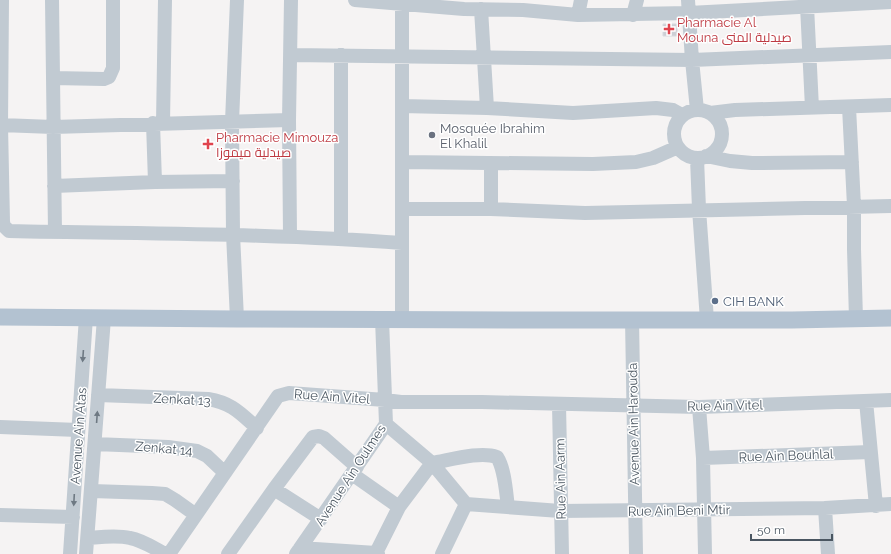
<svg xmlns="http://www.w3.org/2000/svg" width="891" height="554" font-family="Raleway,Cairo,sans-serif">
  <rect width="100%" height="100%" fill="#f5f3f3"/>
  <path fill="#cdcfd5" stroke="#d7d9de" d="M 663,24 L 677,24 L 677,36 L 663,36 Z"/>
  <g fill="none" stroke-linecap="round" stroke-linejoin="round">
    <path stroke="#c1cad2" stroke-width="14" d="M 2,0 L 1,125 L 3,222 L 4,226 L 9,231 C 140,234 271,233 402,243
      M 52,0 L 55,232
      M 237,0 L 232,122 L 233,234 L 237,319
      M 355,0 L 464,9 L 523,10 L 578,15 L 689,13 L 891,2
      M 688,0 L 692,60 L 697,110
      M 807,6 L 812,108
      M 481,9 L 487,108
      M 578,15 L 581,0
      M 633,15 L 637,0
      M 291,55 L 692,60 L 891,52
      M 53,78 L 104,79 L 109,77 L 113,68 L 113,0
      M 402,106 L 487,108 L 573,113 L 656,108 L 673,110 L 682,115
      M 849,107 L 854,206 L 854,249 L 856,319
      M674 134a24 24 0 1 1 48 0a24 24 0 1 1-48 0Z
      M 710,113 L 735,110 L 891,105
      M 289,120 L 291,0
      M 153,123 L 155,182
      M 163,123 L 165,0
      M 1,125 L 53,127 L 289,120 L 290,236
      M 706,156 L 730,161 L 752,163 L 852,162
      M 697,158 L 699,209 L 707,320
      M 403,162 L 593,164 L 636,162 L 653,158 L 678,147
      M 54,186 L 155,182 L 233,181
      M 402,209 L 491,209 L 585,213 L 891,206
      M 491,209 L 491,163
      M 341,238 L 341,55
      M 402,319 L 402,5
      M 632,319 L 636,554
      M 98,395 L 208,399 C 232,403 240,413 257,428
      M 866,401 L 876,506
      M 559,404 L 562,554
      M 699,407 L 703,458 L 705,554
      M 386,424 L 432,463 L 466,504
      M 0,427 L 78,430
      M 95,444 L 168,447 L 197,451 L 207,456 L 225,473
      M 703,458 L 870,452
      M 352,474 L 399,507
      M 274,489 L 321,519
      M 92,491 L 152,493 L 165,494 L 175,500 L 196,515
      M 466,504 L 560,511 L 825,508 L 891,504
      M 825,508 L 828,554
      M 0,515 L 73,517
      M 88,538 C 102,537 117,535 130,538 C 142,540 154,548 165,554
      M 300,548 L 376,553 L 378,554
      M 376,553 L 399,507 L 432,463 C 450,460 480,451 497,457 C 505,469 506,493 508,507
      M 70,554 L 86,317
      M 86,554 L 104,318
      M 169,554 L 278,396 L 289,393 L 385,400 L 401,402 L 482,402 L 699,407 L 891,400
      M 228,554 L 274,489 L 313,437 L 319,436 L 324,438 L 357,467
      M 296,554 L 386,424 L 382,319
      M 442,554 L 466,504"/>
    <path stroke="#b3c2d1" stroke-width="17" d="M 0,317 L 237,319 L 517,320 L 792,320 L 891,318"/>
  </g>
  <defs><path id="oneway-solid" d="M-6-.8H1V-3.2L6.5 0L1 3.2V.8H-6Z"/></defs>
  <g fill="#6e7983">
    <use href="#oneway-solid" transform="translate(83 356) rotate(94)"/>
    <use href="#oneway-solid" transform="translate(97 417) rotate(-86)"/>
    <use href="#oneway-solid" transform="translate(74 500) rotate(93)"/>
  </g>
  <g fill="#e0444e" stroke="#fff" stroke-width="1.5">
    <path d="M667 23h4v4h4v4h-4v4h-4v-4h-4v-4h4z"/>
    <path d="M206 138h4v4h4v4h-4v4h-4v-4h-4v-4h4z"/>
  </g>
  <circle fill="#6b7280" stroke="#fff" stroke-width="1.5" cx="432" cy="135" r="4"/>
  <circle fill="#5c6f8a" stroke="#fff" stroke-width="1.5" cx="715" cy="301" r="4"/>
  <g text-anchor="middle" stroke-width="3" stroke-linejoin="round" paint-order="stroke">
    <g font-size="13" fill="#be3a42" stroke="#fff" text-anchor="start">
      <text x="677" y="27">Pharmacie Al<tspan x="677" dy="15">Mouna صيدلية المنى</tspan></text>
      <text x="216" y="142">Pharmacie Mimouza<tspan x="216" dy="15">صيدلية ميموزا</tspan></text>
    </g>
    <g font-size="13" fill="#5b616d" stroke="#fff" text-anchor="start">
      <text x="440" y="133">Mosquée Ibrahim<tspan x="440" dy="15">El Khalil</tspan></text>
    </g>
    <g font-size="13" fill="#4e5e75" stroke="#fff" text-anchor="start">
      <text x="723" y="306">CIH BANK</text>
    </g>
    <g font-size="13" fill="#4a5661" stroke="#fff">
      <text transform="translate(332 396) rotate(4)" y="5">Rue Ain Vitel</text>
      <text transform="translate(182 399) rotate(3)" y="5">Zenkat 13</text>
      <text transform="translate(725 405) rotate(-1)" y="5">Rue Ain Vitel</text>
      <text transform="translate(633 424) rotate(-91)" y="5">Avenue Ain Harouda</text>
      <text transform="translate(78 436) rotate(-86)" y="5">Avenue Ain Atas</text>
      <text transform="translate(164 448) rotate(5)" y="5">Zenkat 14</text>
      <text transform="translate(786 455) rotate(-2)" y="5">Rue Ain Bouhlal</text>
      <text transform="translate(350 475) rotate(-57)" y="5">Avenue Ain Oulmes</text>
      <text transform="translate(560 479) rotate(-91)" y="5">Rue Ain Aarm</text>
      <text transform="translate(679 510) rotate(-1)" y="5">Rue Ain Beni Mtir</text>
    </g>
  </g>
  <path d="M751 534v6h81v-6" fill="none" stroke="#4a5661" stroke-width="2"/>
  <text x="757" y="534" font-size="12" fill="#4a5661" stroke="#ffffff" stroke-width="3" paint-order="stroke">50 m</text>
</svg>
